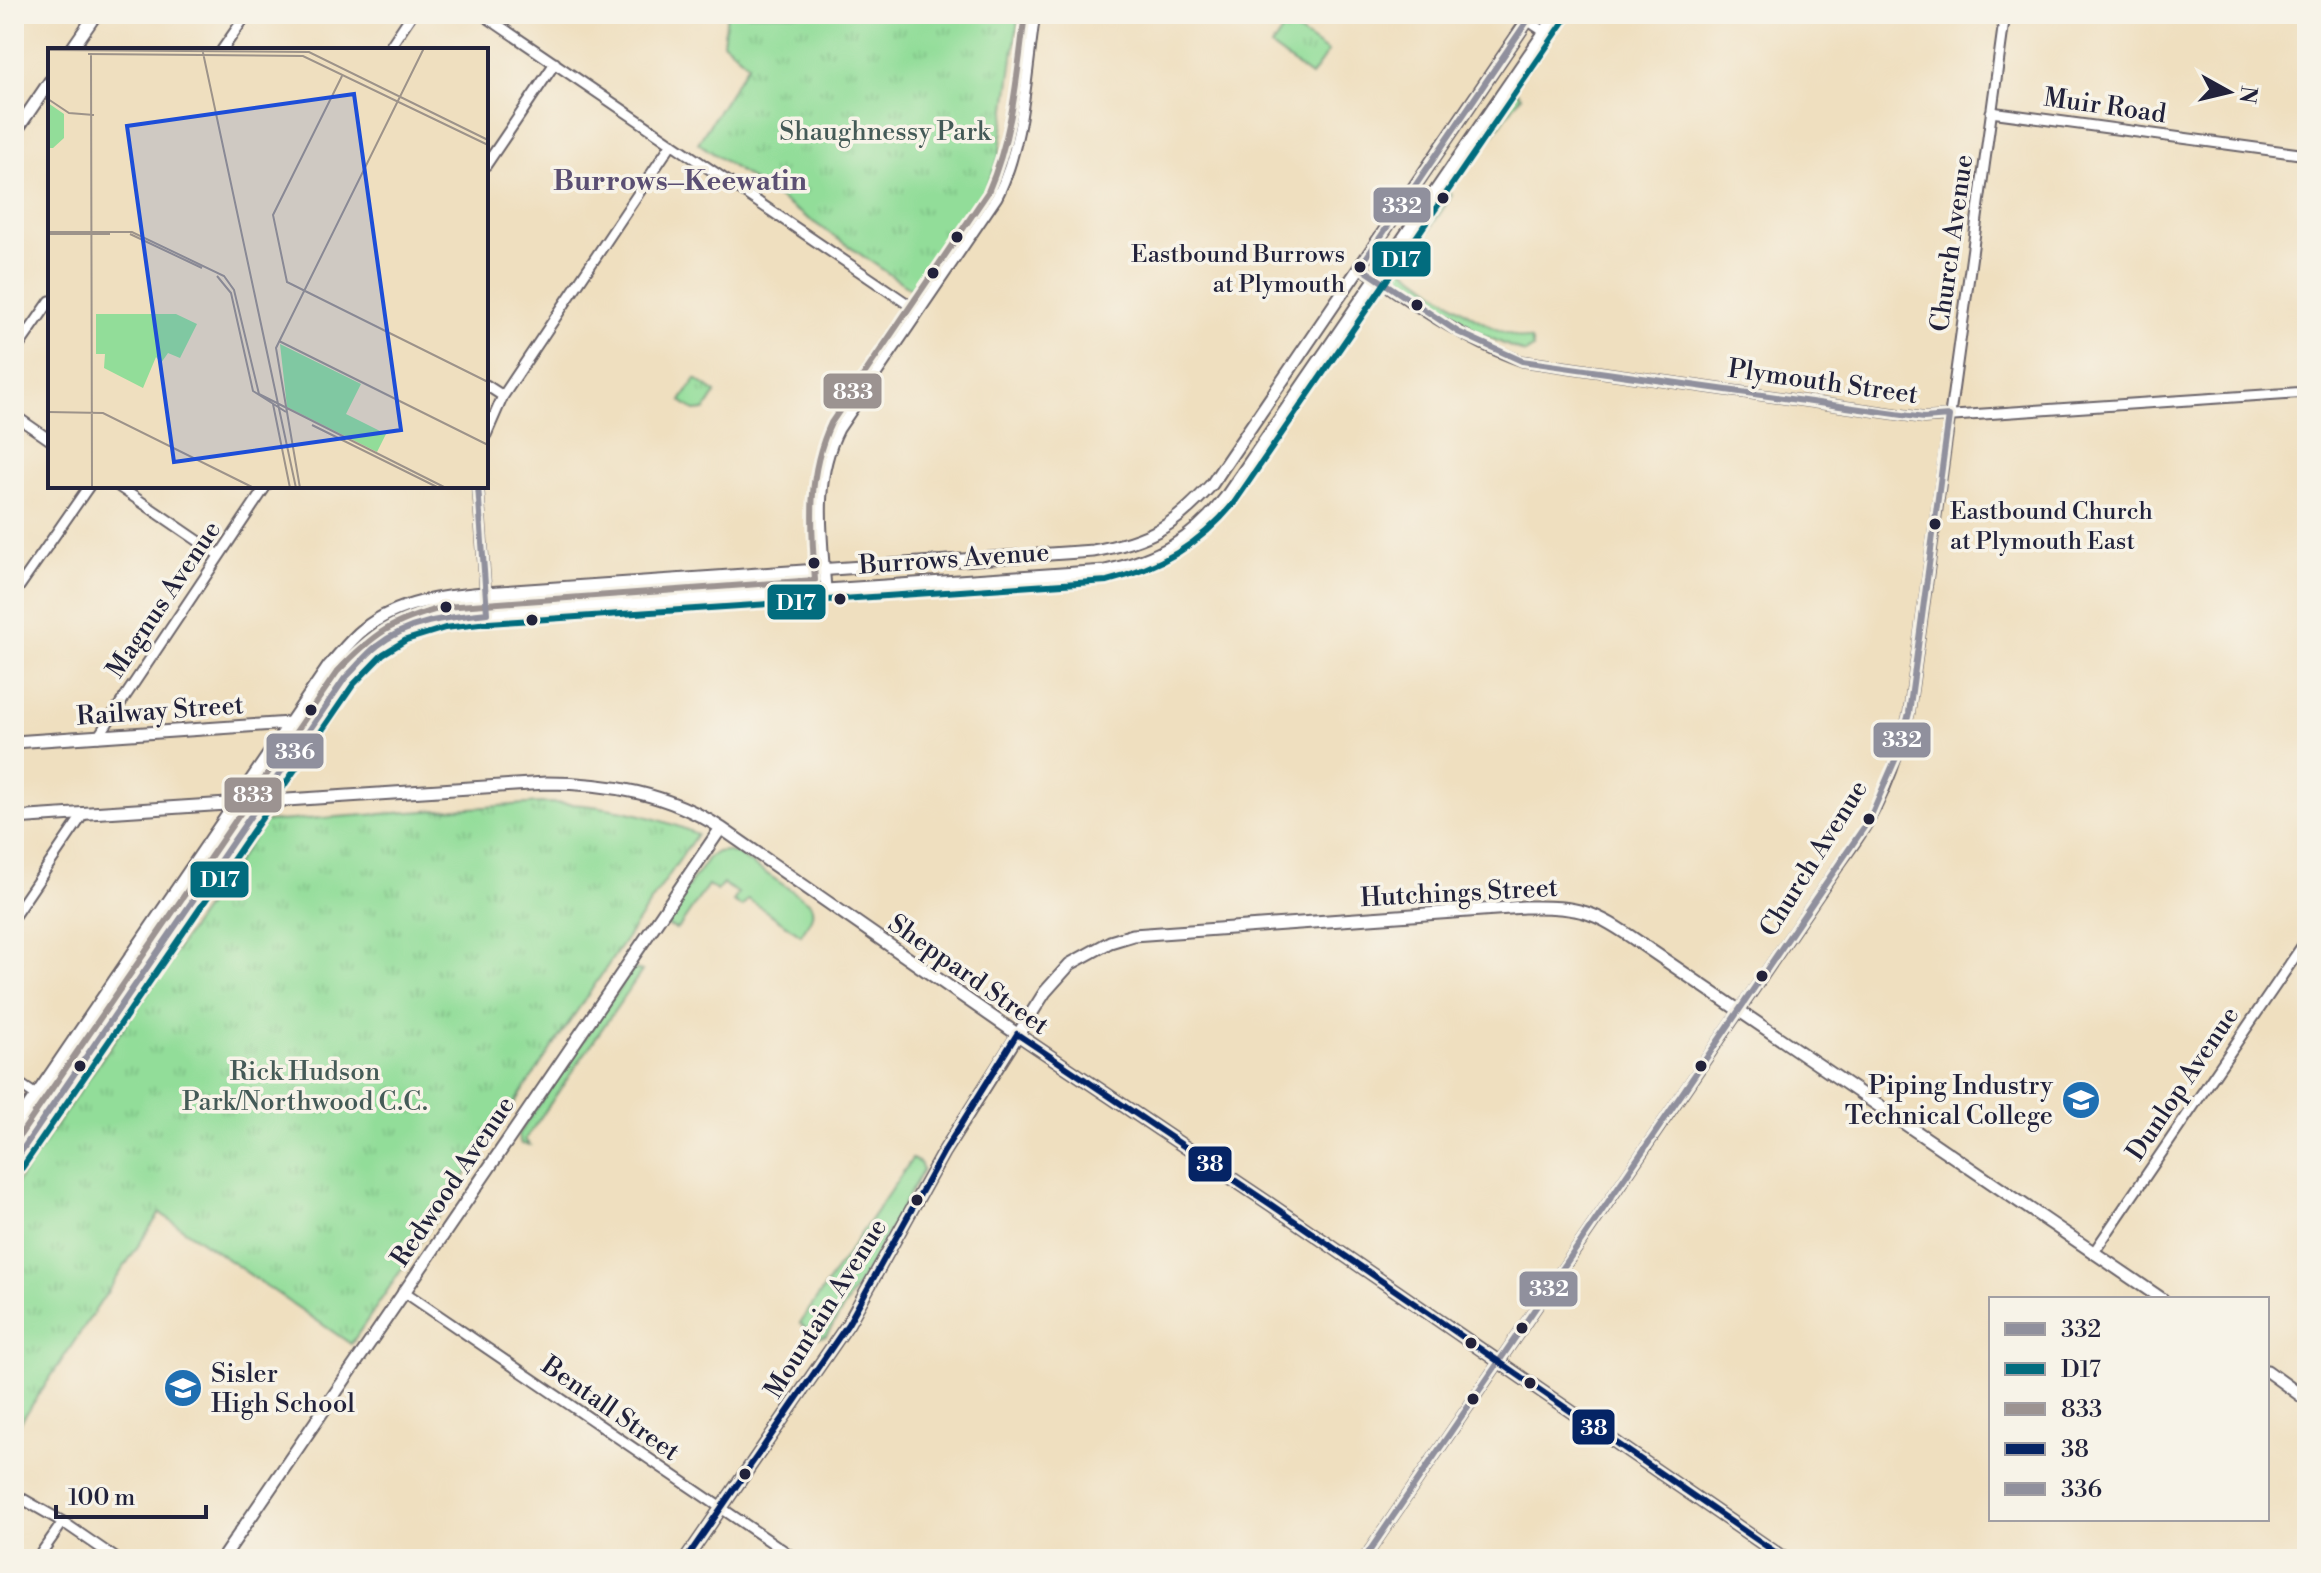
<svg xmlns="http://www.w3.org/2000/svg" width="2321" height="1573" font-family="'Libre Bodoni',serif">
  <defs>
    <pattern id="park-tufts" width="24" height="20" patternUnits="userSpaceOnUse" patternTransform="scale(2)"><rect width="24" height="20" fill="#92dd99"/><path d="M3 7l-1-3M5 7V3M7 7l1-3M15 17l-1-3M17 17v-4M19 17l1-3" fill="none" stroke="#7ebd85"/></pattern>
  </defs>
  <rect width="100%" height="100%" fill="#f7f3e8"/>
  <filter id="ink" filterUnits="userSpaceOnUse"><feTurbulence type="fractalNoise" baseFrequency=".0125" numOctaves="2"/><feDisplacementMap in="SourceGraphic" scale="16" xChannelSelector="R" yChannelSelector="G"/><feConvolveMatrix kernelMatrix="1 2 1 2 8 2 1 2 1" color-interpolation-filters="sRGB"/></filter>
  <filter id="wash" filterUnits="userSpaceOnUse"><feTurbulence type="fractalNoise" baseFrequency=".006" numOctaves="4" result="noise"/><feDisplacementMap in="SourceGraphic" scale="32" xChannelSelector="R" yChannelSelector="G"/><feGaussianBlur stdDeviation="1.8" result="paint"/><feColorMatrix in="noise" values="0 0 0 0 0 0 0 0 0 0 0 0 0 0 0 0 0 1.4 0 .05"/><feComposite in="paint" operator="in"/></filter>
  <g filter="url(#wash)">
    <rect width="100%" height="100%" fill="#efdfbf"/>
    <path fill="#92dd99" stroke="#5a806a" stroke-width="2" d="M 1513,88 L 1521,96 L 1477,157 L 1469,154 L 1470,148 Z
      M 1446,189 L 1452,195 L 1404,268 C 1442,295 1484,332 1531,340 L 1533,348 L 1525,353 L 1467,328 L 1391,275 L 1393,262 L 1442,190 Z
      M 725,851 L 737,854 L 809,902 C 818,913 807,925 801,935 L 748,899 L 742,907 L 733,902 L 738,893 L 723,884 L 717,891 L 708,885 L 680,926 L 676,929 L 668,926 L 666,919 L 708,858 L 717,852 Z
      M 633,969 L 642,971 L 525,1140 L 530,1145 L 521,1144 L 518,1135 Z
      M 912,1159 L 920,1163 L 923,1169 L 872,1262 L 826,1336 L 816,1338 L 800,1323 Z"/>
    <path fill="url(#park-tufts)" stroke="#5a806a" stroke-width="2" d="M 727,14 L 1019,14 L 999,158 L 985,190 L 914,291 L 698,143 L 748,64 L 723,42 Z
      M 1287,24 L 1328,52 L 1311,76 L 1271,47 Z
      M 696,379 L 716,393 L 705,410 L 695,411 L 681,401 Z
      M 542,803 C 597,803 646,812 697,834 L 351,1344 L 160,1213 L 14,1432 L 14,1187 L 264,822 Z"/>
  </g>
  <g filter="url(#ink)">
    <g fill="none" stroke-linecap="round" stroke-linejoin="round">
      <g stroke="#6a6469" stroke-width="13">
        <path id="minor" d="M 482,14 L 918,311
          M 1518,14 L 1545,32
          M 222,50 L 247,14
          M 388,50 L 412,14
          M 1991,112 L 2307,155
          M 486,165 L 555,63
          M 1360,267 C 1411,303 1463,340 1522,361 L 1924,418 L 2307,392
          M 14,353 L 50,301
          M 486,385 L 503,396
          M 14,415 L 50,440
          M 486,435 L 503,396 L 672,143
          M 118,486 L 219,555
          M 478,486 L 487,613
          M 826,589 C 822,534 813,480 839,429 L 997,197 C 1024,144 1026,73 1035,14
          M 14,594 L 89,486
          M 98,737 L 266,486
          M 14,916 L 84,813
          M 14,1080 L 52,1106
          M 2094,1252 L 2307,939
          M 403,1291 L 796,1559
          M 14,1494 L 63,1522 L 117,1559
          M 37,1559 L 63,1522
          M 1364,1559 L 1837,868 C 1848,852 1860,837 1869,820 C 1888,787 1900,750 1909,713 L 2005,14"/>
      </g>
      <g stroke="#6a6469" stroke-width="15">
        <path id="tertiary" d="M 71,50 L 96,14
          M 14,134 L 50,81
          M 14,742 L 290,723 L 306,735
          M 14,818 L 546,783 C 608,783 668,793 721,828 L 1017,1034 L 1270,1204 L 1785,1559
          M 14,1128 L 329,666 C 340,654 351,639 364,629 C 397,602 444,596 485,593 L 1093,551 C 1150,541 1174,526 1212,484 L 1532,14
          M 14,1162 L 345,678 C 356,668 366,655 377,646 C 408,621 449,617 487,613 L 1105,571 C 1159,559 1193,540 1226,497 L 1557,14
          M 2267,1371 L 2307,1400
          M 222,1559 L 721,828
          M 686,1559 L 848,1324 L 943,1153 L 1045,992 L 1070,964 L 1110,942 L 1133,935 L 1524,907 C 1580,906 1594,911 1640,943 L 2162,1299"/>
      </g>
      <use href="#minor" stroke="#fff" stroke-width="9"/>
      <use href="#tertiary" stroke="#fff" stroke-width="11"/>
      <g stroke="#f7f3e8" stroke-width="12">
        <path id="bus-1" d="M 1532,14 L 1360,267 L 1458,332 L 1522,361 L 1924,418 L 1949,416
          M 1364,1559 L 1869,820 L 1899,751 L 1909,713 L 1949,416"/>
      </g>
      <g stroke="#f7f3e8" stroke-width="12">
        <path id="bus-2" d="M 22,1168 L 353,685 L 383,654 L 406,640 L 445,628 L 488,623 L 1107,581 C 1160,568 1199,545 1234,503 L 1565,20"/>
      </g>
      <g stroke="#f7f3e8" stroke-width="12">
        <path id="bus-3" d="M 14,1144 L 337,672 C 374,633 392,621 445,607 L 815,580 C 811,525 807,474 831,423 L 988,192 C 1013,135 1017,75 1025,14"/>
      </g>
      <g stroke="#f7f3e8" stroke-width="12">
        <path id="bus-4" d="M 1017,1034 L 1270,1204 L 1785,1559
          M 686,1559 L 848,1324 L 943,1153 L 1017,1034"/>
      </g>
      <g stroke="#f7f3e8" stroke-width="12">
        <path id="bus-5" d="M 14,1162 L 345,678 C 356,668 365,655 377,646 C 408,621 449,617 487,613 L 478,486"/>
      </g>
      <use href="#bus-1" stroke="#90909d" stroke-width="6"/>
      <use href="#bus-2" stroke="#026c7e" stroke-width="6"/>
      <use href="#bus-3" stroke="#9c9391" stroke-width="6"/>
      <use href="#bus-4" stroke="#052465" stroke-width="6"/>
      <use href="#bus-5" stroke="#90909d" stroke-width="6"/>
    </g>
  </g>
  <defs>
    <g id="university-disc" transform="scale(2)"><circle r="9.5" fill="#1f6fb2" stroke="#f7f3e8"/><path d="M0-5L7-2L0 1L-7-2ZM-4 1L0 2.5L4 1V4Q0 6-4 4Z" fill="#fff"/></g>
    <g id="school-disc" transform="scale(2)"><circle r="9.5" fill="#1f6fb2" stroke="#f7f3e8"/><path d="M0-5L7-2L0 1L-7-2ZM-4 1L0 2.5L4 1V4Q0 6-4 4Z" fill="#fff"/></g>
  </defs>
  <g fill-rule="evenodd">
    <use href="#university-disc" x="2081" y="1100"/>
    <use href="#school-disc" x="183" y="1388"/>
  </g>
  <g fill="#22223b" stroke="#f7f3e8" stroke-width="3">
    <circle cx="1443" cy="198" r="7"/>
    <circle cx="957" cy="237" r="7"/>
    <circle cx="1360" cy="267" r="7"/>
    <circle cx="933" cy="273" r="7"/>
    <circle cx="1417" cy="305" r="7"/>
    <circle cx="1935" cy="524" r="7"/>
    <circle cx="814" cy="563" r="7"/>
    <circle cx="840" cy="599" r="7"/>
    <circle cx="446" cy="607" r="7"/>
    <circle cx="532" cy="620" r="7"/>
    <circle cx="311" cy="710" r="7"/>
    <circle cx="1869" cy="819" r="7"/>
    <circle cx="1762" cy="976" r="7"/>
    <circle cx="80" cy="1066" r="7"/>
    <circle cx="1701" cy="1066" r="7"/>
    <circle cx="917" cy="1200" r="7"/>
    <circle cx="1522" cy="1328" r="7"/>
    <circle cx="1471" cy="1343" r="7"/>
    <circle cx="1530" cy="1383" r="7"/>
    <circle cx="1473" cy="1399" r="7"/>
    <circle cx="745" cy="1474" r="7"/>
  </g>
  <g text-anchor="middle" stroke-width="7" stroke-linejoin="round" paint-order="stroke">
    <g font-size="24" fill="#22223b" stroke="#f7f3e8" text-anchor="end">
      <text x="1345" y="262">Eastbound Burrows<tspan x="1345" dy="30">at Plymouth</tspan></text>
      <text x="1950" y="519" text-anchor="start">Eastbound Church<tspan x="1950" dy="30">at Plymouth East</tspan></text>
    </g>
    <g font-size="26" fill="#22223b" stroke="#f7f3e8">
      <text transform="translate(2105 105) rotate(8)" y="9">Muir Road</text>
      <text transform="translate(1951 243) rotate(-82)" y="9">Church Avenue</text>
      <text transform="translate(1823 381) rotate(8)" y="9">Plymouth Street</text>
      <text transform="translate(954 558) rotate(-4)" y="9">Burrows Avenue</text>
      <text transform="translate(163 599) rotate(-56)" y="9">Magnus Avenue</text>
      <text transform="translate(160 710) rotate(-4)" y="9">Railway Street</text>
      <text transform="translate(1813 858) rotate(-58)" y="9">Church Avenue</text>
      <text transform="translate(1459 892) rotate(-3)" y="9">Hutchings Street</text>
      <text transform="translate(969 974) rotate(35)" y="9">Sheppard Street</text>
      <text transform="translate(2182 1083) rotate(-56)" y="9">Dunlop Avenue</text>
      <text transform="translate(452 1181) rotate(-56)" y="9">Redwood Avenue</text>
      <text transform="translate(825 1308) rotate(-58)" y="9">Mountain Avenue</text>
      <text transform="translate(611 1408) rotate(35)" y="9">Bentall Street</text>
    </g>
    <g font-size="26" fill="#445a57" stroke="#f7f3e8">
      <text x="885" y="140">Shaughnessy Park</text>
      <text x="305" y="1080">Rick Hudson<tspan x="305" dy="30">Park/Northwood C.C.</tspan></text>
    </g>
    <g font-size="26" fill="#22223b" stroke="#f7f3e8" text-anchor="end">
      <text x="2053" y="1094">Piping Industry<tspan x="2053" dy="30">Technical College</tspan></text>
      <text x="211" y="1382" text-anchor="start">Sisler<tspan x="211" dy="30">High School</tspan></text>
    </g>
    <g font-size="28" font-weight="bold" fill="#5b4f73" stroke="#f7f3e8">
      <text x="680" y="190">Burrows–Keewatin</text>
    </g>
  </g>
  <g transform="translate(48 48)">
    <rect width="440" height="440" fill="#efdfbf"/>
    <path d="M 0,55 L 16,66 L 16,90 L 5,100 L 0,100 ZM 48,266 L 128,266 L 149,276 L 132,310 L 120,305 L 113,315 L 108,309 L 95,340 L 56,320 L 57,306 L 48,306 ZM 232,296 L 313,336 L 298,366 L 338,386 L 329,404 L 239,359 Z" fill="#92dd99"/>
    <path fill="none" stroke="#9d938a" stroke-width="2" d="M 154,0 L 248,440M 0,2 L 261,4 L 440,92M 43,5 L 44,440M 40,6 L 255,8 L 440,97M 294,28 L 225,167 L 239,234 L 440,334M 0,51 L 21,65 L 46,67M 0,184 L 84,184 L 176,228 L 186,242 L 211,346 L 398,440M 0,186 L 62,186M 82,186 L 154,220M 169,228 L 183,245 L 205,343 L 238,364M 231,293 L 440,397M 225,356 L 242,440M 0,364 L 55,365 L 206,440M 264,377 L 391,440M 252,440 L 228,300 L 376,0"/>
    <path fill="#1d4ed8" fill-opacity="0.15" stroke="#1d4ed8" stroke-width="4" d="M 306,46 L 353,382 L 126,414 L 79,78 Z"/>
    <rect width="440" height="440" fill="none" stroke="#22223b" stroke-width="4"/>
  </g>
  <g stroke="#f7f3e8" stroke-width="3">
    <rect x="1372" y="186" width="60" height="38" rx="8" fill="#90909d"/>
    <rect x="1371" y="240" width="61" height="38" rx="8" fill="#026c7e"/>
    <rect x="822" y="372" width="61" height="38" rx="8" fill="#9c9391"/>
    <rect x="766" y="583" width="61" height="38" rx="8" fill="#026c7e"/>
    <rect x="1872" y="721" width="60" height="38" rx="8" fill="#90909d"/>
    <rect x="265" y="732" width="60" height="38" rx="8" fill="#90909d"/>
    <rect x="223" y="776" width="60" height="38" rx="8" fill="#9c9391"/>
    <rect x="189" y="860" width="61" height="39" rx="8" fill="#026c7e"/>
    <rect x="1187" y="1145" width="46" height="38" rx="8" fill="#052465"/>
    <rect x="1518" y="1270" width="61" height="38" rx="8" fill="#90909d"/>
    <rect x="1571" y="1408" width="45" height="38" rx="8" fill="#052465"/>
  </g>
  <g font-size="22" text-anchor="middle" font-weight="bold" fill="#fff">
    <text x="1402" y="213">332</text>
    <text x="1401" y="267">D17</text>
    <text x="853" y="399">833</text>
    <text x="796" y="610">D17</text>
    <text x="1902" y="747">332</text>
    <text x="295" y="759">336</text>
    <text x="253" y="802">833</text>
    <text x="220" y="887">D17</text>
    <text x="1210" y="1171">38</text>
    <text x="1549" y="1296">332</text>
    <text x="1594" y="1435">38</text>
  </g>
  <rect width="2321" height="1573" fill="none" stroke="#f7f3e8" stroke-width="48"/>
  <rect x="1989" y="1297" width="280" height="224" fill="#f7f3e8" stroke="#a29fa3" stroke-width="2"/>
  <rect x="2005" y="1323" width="40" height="12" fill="#90909d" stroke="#a29fa3" stroke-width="2"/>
  <text x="2061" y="1337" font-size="24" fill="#22223b">332</text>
  <rect x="2005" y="1363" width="40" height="12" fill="#026c7e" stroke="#a29fa3" stroke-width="2"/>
  <text x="2061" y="1377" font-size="24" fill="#22223b">D17</text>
  <rect x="2005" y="1403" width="40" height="12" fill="#9c9391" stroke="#a29fa3" stroke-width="2"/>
  <text x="2061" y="1417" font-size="24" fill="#22223b">833</text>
  <rect x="2005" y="1443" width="40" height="12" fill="#052465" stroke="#a29fa3" stroke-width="2"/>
  <text x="2061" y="1457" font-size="24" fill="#22223b">38</text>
  <rect x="2005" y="1483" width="40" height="12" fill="#90909d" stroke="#a29fa3" stroke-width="2"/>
  <text x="2061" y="1497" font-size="24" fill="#22223b">336</text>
  <g transform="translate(2229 92) rotate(98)" stroke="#f7f3e8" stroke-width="6" paint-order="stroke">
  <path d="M0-6L14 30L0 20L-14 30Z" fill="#22223b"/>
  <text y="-12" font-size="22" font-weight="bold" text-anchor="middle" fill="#22223b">N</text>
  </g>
  <path d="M56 1505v12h150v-12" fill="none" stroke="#22223b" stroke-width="4"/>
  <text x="68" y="1505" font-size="24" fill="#22223b" stroke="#f7f3e8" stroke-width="6" paint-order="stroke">100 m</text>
</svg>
